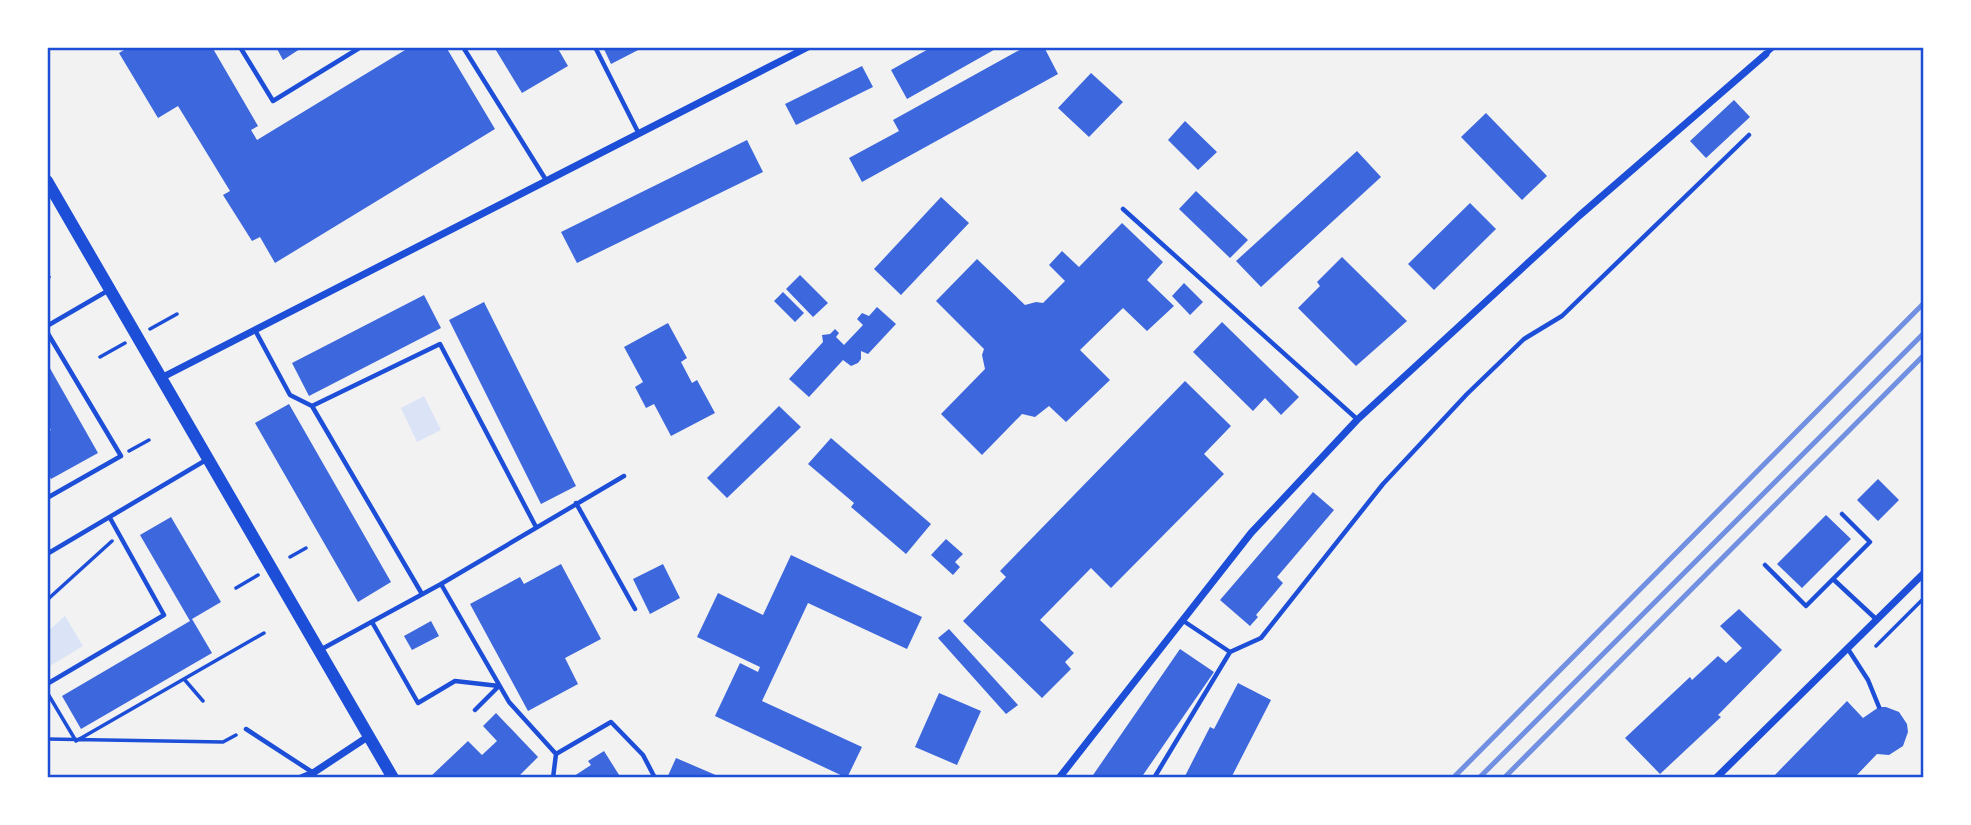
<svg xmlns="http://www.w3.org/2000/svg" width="1971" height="825" font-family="Rubik,sans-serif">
  <rect width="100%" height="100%" fill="#f2f2f2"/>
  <path fill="#dbe4f7" d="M 424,396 L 441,430 L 417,442 L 401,408 Z
    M 65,616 L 83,646 L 50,666 L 47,662 L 47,632 Z"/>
  <path fill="#3d67dc" d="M 129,47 L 212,47 L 258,126 L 251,130 L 257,140 L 410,47 L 446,47 L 495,129 L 275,263 L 260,237 L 252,241 L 223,195 L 230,191 L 178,106 L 158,118 L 119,53 Z
    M 276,47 L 303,47 L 283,60 Z
    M 494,47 L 557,47 L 568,66 L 522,93 Z
    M 603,47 L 644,47 L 611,64 Z
    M 932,47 L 999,47 L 907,99 L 891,70 Z
    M 1025,47 L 1044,47 L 1058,74 L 862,182 L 849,158 L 899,131 L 893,120 Z
    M 862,66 L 873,87 L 796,125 L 785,104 Z
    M 1091,73 L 1123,102 L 1089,137 L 1058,108 Z
    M 1734,100 L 1750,117 L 1706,158 L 1690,141 Z
    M 1486,113 L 1547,176 L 1522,200 L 1461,137 Z
    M 1185,121 L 1217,152 L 1198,170 L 1168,140 Z
    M 747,140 L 763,172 L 577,263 L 561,232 Z
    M 1357,151 L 1381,177 L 1261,287 L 1236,261 Z
    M 1196,191 L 1248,240 L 1230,258 L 1179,209 Z
    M 941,197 L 969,223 L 901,295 L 874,269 Z
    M 1470,203 L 1496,229 L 1434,290 L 1408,264 Z
    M 1122,223 L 1163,262 L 1147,280 L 1174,306 L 1147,331 L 1123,308 L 1080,350 L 1110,380 L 1066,422 L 1049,406 L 1035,417 L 1022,414 L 982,455 L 941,414 L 985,369 L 982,355 L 984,349 L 936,301 L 977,259 L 1025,305 L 1036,302 L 1043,303 L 1065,281 L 1049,265 L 1062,251 L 1079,267 Z
    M 1342,257 L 1407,321 L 1356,366 L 1298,308 L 1320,286 L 1317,282 Z
    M 800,275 L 828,303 L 813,317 L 786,289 Z
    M 1184,283 L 1203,302 L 1190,315 L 1172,296 Z
    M 783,292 L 804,313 L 795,322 L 774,301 Z
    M 424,295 L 441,328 L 309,396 L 292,363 Z
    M 484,302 L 576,486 L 541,504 L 449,320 Z
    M 877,307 L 896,324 L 868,354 L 861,351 L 861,359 L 858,363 L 851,366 L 843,360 L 809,397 L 789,379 L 823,342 L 822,335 L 830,334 L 835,329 L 839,333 L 836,337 L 844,345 L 863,325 L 857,319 L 862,313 L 869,316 Z
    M 1222,322 L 1299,397 L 1281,415 L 1265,398 L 1253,411 L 1193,352 Z
    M 668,323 L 687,358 L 681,362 L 692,383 L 697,380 L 715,413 L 671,436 L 654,404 L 646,408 L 635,387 L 643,382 L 624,347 Z
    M 47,363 L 98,453 L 51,479 L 47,472 L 47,432 L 51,430 L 47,424 Z
    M 1185,381 L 1231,426 L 1204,454 L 1224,474 L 1111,588 L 1091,568 L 1040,620 L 1074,653 L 1065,662 L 1071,669 L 1042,698 L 963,621 L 1006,577 L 1000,571 Z
    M 289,404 L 391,582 L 358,602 L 255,423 Z
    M 779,406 L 801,427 L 727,498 L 707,478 Z
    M 831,438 L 931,524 L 906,554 L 851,507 L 854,503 L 808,464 Z
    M 1878,479 L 1899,500 L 1878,521 L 1857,500 Z
    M 1313,492 L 1334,510 L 1277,577 L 1283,583 L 1256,615 L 1258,617 L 1250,626 L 1220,600 Z
    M 1826,515 L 1851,539 L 1802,588 L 1777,564 Z
    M 171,517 L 221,602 L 192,619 L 212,653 L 81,729 L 62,696 L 190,621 L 140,535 Z
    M 946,539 L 963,554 L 955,562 L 960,567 L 953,575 L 931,555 Z
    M 791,555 L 922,617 L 907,649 L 808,603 L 762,701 L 862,747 L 847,778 L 715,716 L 740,663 L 758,672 L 760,667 L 697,637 L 718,593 L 763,615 Z
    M 561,564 L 601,639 L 565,658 L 578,684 L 528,711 L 470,604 L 520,577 L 524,584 Z
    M 663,564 L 680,598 L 650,614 L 633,579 Z
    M 1739,609 L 1782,650 L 1718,715 L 1721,717 L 1660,774 L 1625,738 L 1690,677 L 1692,680 L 1718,656 L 1726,663 L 1742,648 L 1720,626 Z
    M 431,621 L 439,636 L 412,650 L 404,636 Z
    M 949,629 L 1018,705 L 1006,714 L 938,638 Z
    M 1180,649 L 1214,672 L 1141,778 L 1091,778 Z
    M 1238,683 L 1271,700 L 1231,778 L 1184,778 L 1210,727 L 1214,729 Z
    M 939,693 L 981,711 L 957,765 L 915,747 Z
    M 1847,701 L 1863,718 L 1879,707 L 1886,707 L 1899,712 L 1907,724 L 1908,732 L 1903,746 L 1889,755 L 1877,754 L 1854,778 L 1772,778 Z
    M 496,713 L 538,757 L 517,778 L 429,778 L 468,741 L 482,755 L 497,741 L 483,726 Z
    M 604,751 L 621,778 L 571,778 L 591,765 L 588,761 Z
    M 676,758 L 718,776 L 718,778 L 667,778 Z"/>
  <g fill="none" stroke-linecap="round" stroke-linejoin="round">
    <path stroke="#1d4ed8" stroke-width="3.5" d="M 47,278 L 49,277
      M 150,329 L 177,314
      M 100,357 L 125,343
      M 129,451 L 149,440
      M 290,557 L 306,548
      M 236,588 L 258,575
      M 47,600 L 112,541
      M 1876,646 L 1924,598
      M 184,679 L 203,701
      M 48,694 L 76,741 L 264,633
      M 47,739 L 223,742 L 236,735"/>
    <path stroke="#1d4ed8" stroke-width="4.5" d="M 240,47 L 273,101 L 361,47
      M 463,47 L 546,180
      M 595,47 L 639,134
      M 1766,54 L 1774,47
      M 1123,209 L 1357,419
      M 47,326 L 109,290
      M 255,330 L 290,395 L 312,406 L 422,594
      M 47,332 L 121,456 L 47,498
      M 312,406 L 440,344 L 536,527
      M 576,503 L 635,609
      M 1842,514 L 1870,542 L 1833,579 L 1876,619
      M 47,554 L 206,460
      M 1765,565 L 1806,606 L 1833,579
      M 441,584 L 624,476
      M 372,622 L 418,703 L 455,681 L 499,686
      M 1848,649 L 1868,680 L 1879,707
      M 320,650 L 441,584 L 509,702 L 556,754 L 553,778
      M 1230,652 L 1261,638 L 1383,484 L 1467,394 L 1524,339 L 1562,316 L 1749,135
      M 47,684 L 164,615 L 110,518
      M 475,710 L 499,686
      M 246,729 L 312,772
      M 556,754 L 611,722 L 643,755 L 655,778
      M 1154,778 L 1230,652 L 1182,620"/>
    <path stroke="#1d4ed8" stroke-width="7" d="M 161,378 L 808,47
      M 301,778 L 313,773 L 369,736
      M 1059,778 L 1251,533 L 1357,420 L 1579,216 L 1766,54
      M 1716,778 L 1924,573"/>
    <path stroke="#1d4ed8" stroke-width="12" d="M 47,181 L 393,778"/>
    <path stroke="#7290e2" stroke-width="5" d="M 1453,778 L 1924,303
      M 1479,778 L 1924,333
      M 1504,778 L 1924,355"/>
  </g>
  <rect width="1971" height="825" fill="none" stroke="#ffffff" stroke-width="98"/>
  <rect x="49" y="49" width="1873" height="727" fill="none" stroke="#1d4ed8" stroke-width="2.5"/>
</svg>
